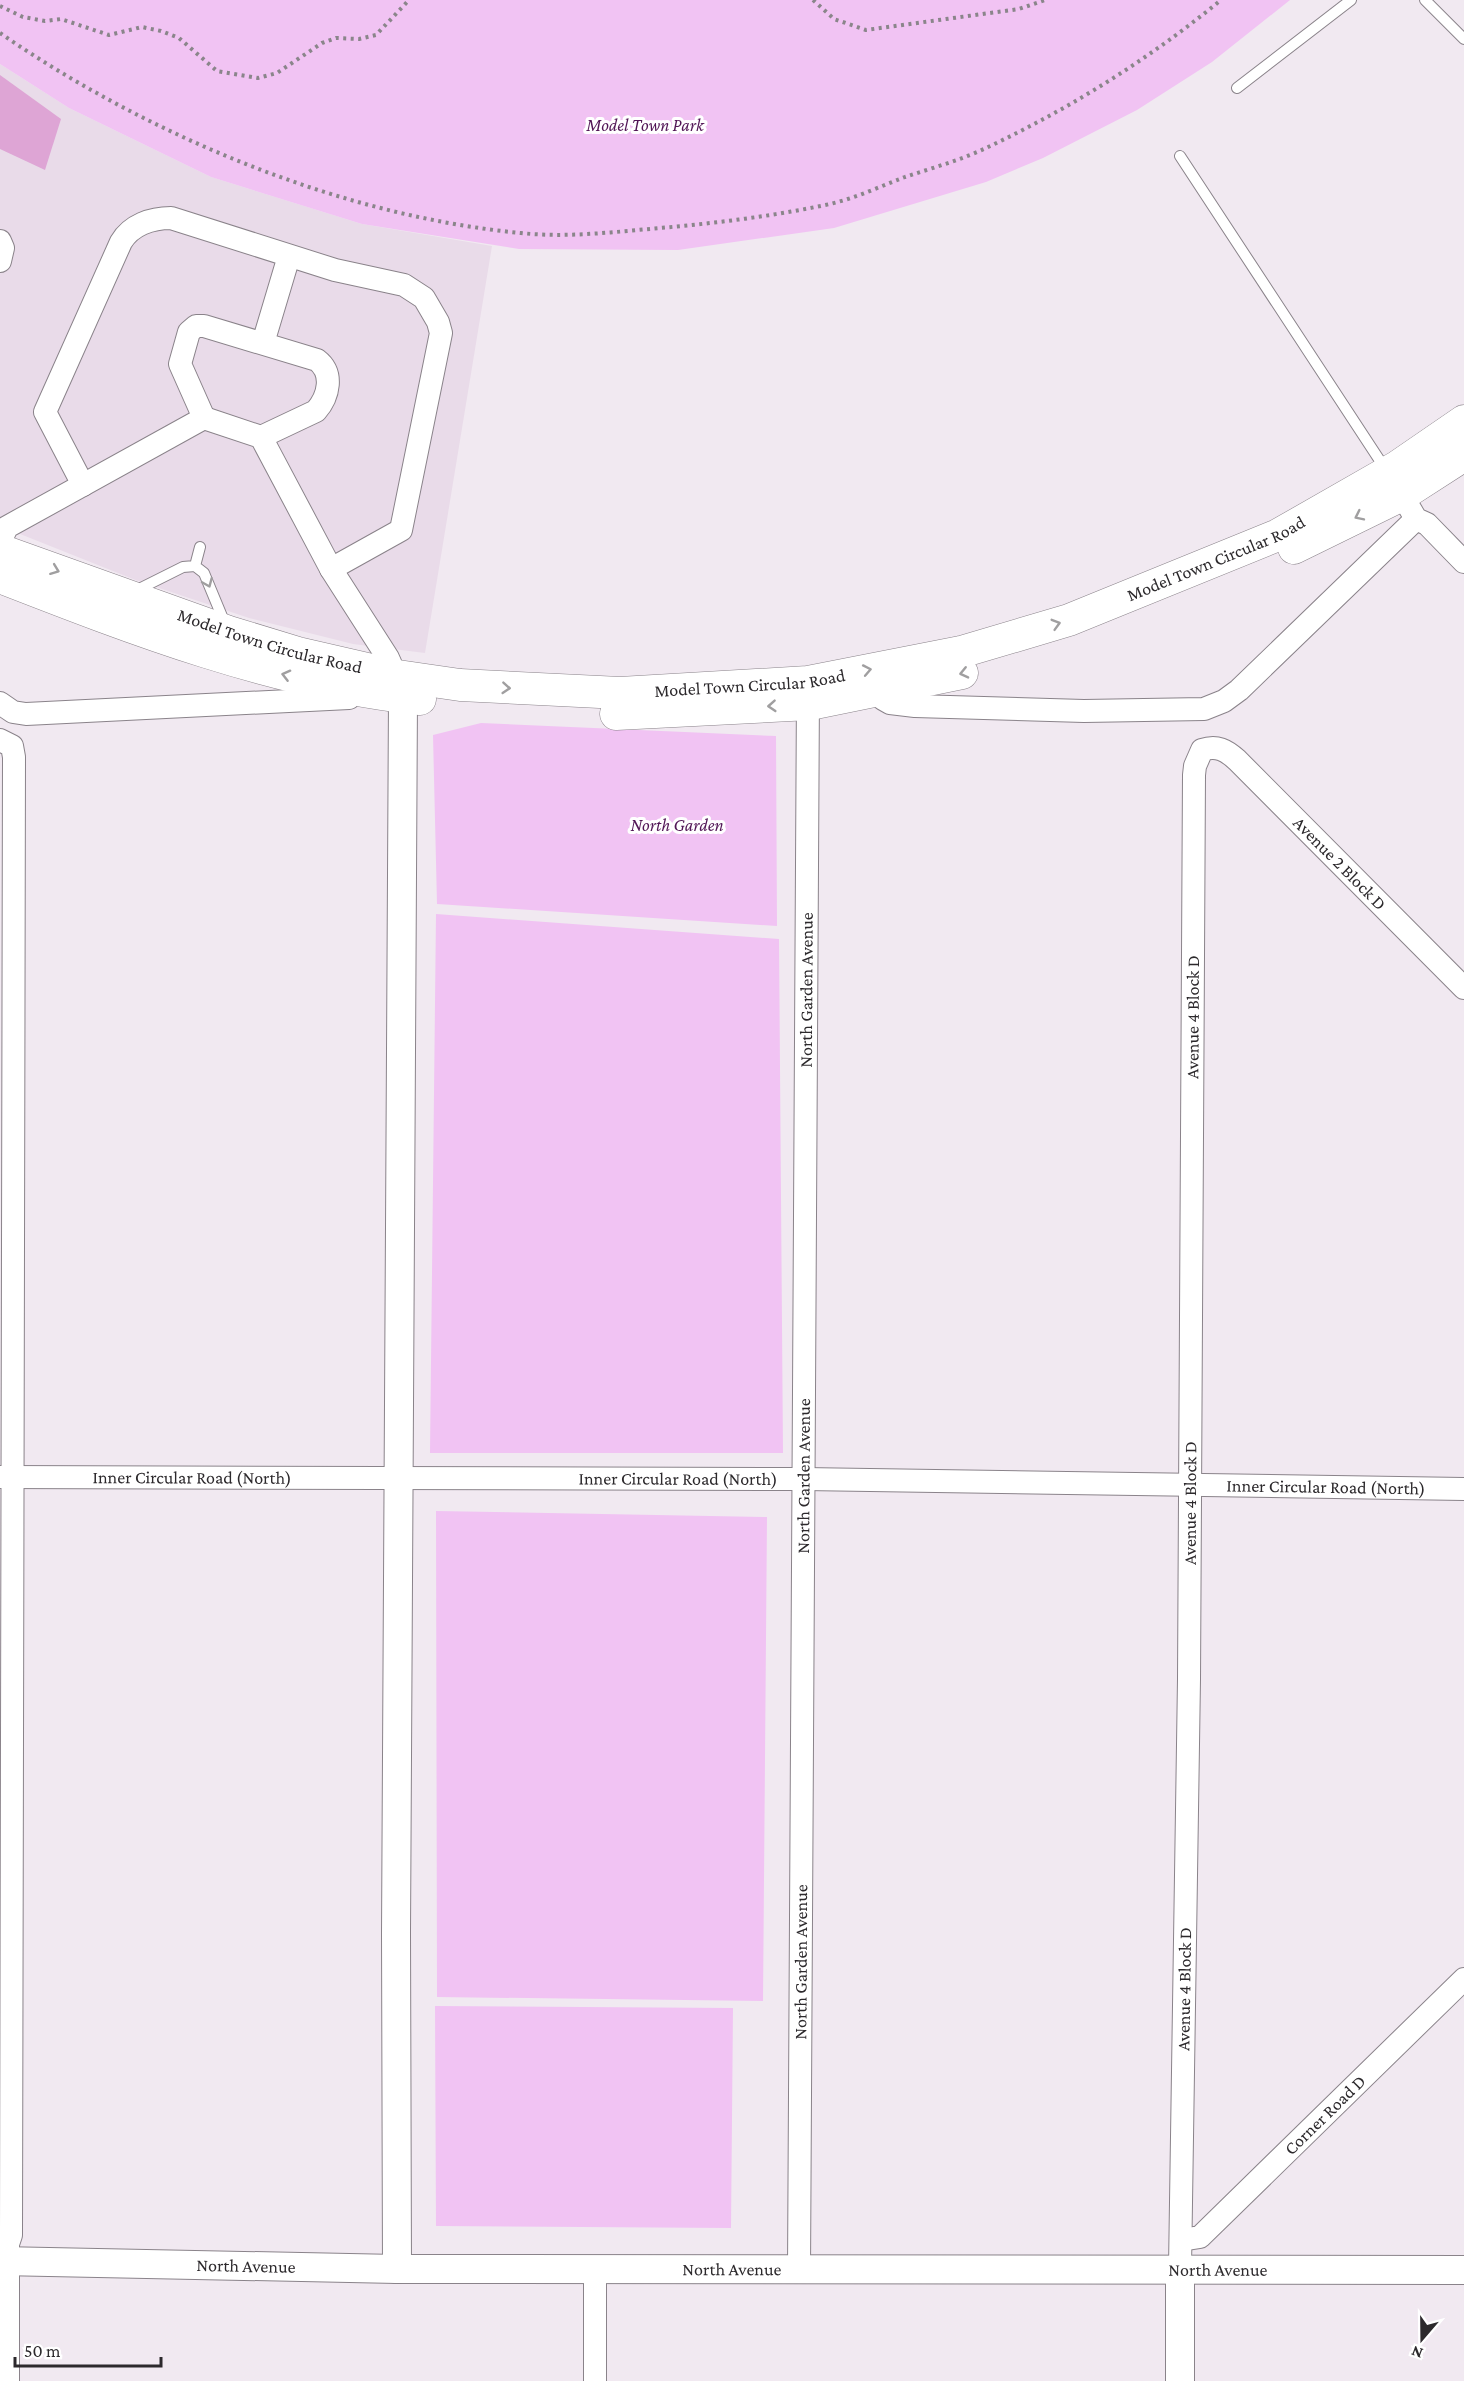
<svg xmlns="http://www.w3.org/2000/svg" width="1464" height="2381" font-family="'Crimson Pro',serif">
  <rect width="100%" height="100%" fill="#f1e9f1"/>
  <path fill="#e9dbe9" d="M 0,64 L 69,108 L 211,177 L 362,224 L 492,246 L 425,653 L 353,644 L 249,618 L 138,581 L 0,526 Z"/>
  <path fill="#f1c3f3" d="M 0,0 L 1290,0 L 1212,62 L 1137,110 L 1043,158 L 986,182 L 834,228 L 678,250 L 519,249 L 362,224 L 211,177 L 69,108 L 0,64 Z
    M 481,723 L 776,736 L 777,926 L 437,904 L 433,735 Z
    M 436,914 L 779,939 L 783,1453 L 430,1453 Z
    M 436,1511 L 767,1517 L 763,2001 L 437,1997 Z
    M 435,2006 L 733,2008 L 731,2228 L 436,2226 Z"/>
  <path fill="#dea5d5" d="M 0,75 L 61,119 L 45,170 L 0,149 Z"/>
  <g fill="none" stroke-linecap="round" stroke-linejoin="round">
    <g stroke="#8a838a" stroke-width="12">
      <path id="service" d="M 1425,0 L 1464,39
        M 1237,88 L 1351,0
        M 1180,156 L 1386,470
        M 195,566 L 200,547
        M 133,592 L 183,567 L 195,566 L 204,573 L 226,626"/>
    </g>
    <g stroke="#8a838a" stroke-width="24">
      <g id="minor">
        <path d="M 0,241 L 3,248 L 0,261"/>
        <path d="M 263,343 L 289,256"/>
        <path d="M 204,418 L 180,364 L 189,332 L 196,326 L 204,326 L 317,360 C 334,373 329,396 316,411 L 261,437"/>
        <path d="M 83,485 L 45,412 L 121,242 C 131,225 151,218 171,218 L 335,270 L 404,285 L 424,298 L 438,322 L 441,333 L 401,530 L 331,569"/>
        <path d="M 1409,507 L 1416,519 L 1427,524 L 1464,562"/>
        <path d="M 0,542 L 7,527 L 204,418 L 261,437 L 331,569 L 388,658 L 400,685"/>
        <path d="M 881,691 L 883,699 L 890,703 L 915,706 L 1084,711 L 1204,709 L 1224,701 L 1239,690 L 1416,519"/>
        <path d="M 0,703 L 13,712 L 26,714 L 349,698"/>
        <path d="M 0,740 L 12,746 L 14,757 L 11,2235 L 8,2244"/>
        <path id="s1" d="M 0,1477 L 804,1479 L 1464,1489"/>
        <path id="s2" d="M 1181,2240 L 1200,2237 L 1464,1979"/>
        <path d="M 595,2268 L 595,2381"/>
        <path id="s3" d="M 1180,2268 L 1189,1679 L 1194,775 L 1195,766 L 1202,750 C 1217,745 1226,750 1237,760 L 1464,988"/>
        <path id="s4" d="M 799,2270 L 808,690"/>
        <path d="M 8,2381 L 8,2245"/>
      </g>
    </g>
    <g stroke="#8a838a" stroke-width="30">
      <g id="tertiary">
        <path id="s5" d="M 0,2261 L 397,2269 L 1464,2270"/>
        <path d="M 397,2269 L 396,1933 L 403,698"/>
        <path d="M 1180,2381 L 1180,2268"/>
      </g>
    </g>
    <g stroke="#8a838a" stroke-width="33">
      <g id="secondary">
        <path d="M 1294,548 L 1402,495 L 1464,455"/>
        <path id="s6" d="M 0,550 L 229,632 L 298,653 L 398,676 L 460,685 L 620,693 L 808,682 L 961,652 L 1069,620 L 1278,535 L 1397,467 L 1464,421"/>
        <path d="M 0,577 C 136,630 273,683 420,699"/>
        <path d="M 616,714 L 810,704 L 962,673"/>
      </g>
    </g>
    <path stroke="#8a858a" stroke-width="4" stroke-dasharray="3 4.5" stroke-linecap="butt" d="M 813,0 L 834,19 L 866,30 L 1019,9 L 1045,0
      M 0,6 L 23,17 L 45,21 L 61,19 L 109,35 L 142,27 L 161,31 L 179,38 L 217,71 L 258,78 L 277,73 L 322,43 L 336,38 L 359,39 L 376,35 L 409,0
      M 0,33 C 148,135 340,216 521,233 C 566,238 614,232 660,228 C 717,223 774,216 830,204 C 856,198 881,186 905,177 C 932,168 961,160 986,148 C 1071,108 1149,59 1221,0"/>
    <use href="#service" stroke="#fff" stroke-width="10"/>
    <use href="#minor" stroke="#fff" stroke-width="22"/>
    <use href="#tertiary" stroke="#fff" stroke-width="28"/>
    <use href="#secondary" stroke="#fff" stroke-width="32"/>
  </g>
  <defs><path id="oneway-chevron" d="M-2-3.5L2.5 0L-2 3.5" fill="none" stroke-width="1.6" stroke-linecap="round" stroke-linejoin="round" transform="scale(1.5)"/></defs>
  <g stroke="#a09fa0">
    <use href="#oneway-chevron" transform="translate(1359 516) rotate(154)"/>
    <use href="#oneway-chevron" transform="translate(55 570) rotate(21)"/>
    <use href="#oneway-chevron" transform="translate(208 583) rotate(67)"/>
    <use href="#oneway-chevron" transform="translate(1056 624) rotate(-16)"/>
    <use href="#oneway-chevron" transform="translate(867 670) rotate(-11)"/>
    <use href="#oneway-chevron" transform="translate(964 673) rotate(167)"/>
    <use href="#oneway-chevron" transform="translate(286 675) rotate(-166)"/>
    <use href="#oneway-chevron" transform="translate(506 688) rotate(4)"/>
    <use href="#oneway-chevron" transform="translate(772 706) rotate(176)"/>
  </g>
  <g text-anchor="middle" stroke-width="6" stroke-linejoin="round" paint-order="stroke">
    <g font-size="18" font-style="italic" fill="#521656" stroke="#fff">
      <text x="645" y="131">Model Town Park</text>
      <text x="677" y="831">North Garden</text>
    </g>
    <g font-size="18" fill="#2c292c" stroke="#fff">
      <text dy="6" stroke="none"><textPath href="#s6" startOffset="1257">Model Town Circular Road</textPath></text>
      <text dy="6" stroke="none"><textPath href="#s6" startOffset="285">Model Town Circular Road</textPath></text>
      <text dy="6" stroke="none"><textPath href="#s6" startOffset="771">Model Town Circular Road</textPath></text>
      <text dy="6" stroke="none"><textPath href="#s3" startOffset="1704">Avenue 2 Block D</textPath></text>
      <text dy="6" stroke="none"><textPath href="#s4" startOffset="1280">North Garden Avenue</textPath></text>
      <text dy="6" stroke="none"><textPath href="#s3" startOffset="1251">Avenue 4 Block D</textPath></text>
      <text dy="6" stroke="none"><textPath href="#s4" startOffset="794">North Garden Avenue</textPath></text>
      <text dy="6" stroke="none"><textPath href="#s1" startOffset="192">Inner Circular Road (North)</textPath></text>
      <text dy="6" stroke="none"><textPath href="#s1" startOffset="678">Inner Circular Road (North)</textPath></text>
      <text dy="6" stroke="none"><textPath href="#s1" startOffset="1326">Inner Circular Road (North)</textPath></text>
      <text dy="6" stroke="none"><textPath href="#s3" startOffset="765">Avenue 4 Block D</textPath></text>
      <text dy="6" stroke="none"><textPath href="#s4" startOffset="308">North Garden Avenue</textPath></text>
      <text dy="6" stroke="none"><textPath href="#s3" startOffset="279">Avenue 4 Block D</textPath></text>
      <text dy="6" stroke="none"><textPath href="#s2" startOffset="194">Corner Road D</textPath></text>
      <text dy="6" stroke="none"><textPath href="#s5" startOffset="246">North Avenue</textPath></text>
      <text dy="6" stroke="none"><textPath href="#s5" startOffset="1218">North Avenue</textPath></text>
      <text dy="6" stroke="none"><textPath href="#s5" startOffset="732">North Avenue</textPath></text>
    </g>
  </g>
  <g transform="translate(1422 2339) rotate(200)" stroke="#ffffff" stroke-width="4.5" paint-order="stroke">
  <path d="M0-4.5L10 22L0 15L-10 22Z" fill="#2c292c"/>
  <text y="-9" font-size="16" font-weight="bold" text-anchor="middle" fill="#2c292c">N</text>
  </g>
  <path d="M15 2357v9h146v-9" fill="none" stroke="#2c292c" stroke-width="3"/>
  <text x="24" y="2357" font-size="18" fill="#2c292c" stroke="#ffffff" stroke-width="4.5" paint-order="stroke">50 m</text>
</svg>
